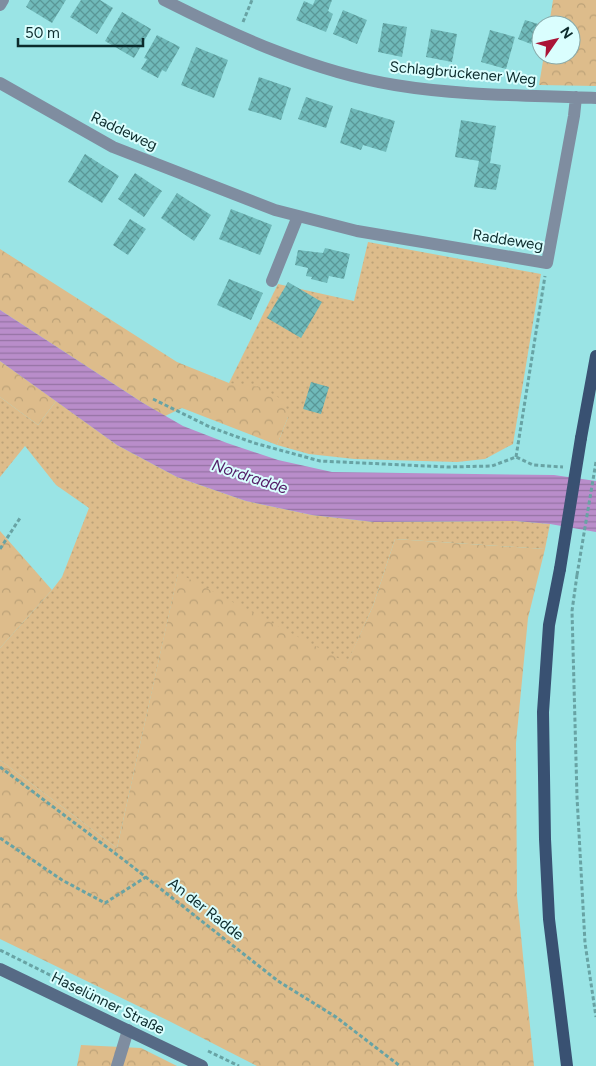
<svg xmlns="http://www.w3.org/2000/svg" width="596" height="1066" font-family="Figtree,sans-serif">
  <defs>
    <pattern id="grass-dots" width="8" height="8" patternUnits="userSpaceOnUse" patternTransform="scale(1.25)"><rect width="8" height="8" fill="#ddbc8b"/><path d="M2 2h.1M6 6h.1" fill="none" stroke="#bca278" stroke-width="1.8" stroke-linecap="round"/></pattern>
    <pattern id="forest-crowns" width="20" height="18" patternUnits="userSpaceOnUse" patternTransform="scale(1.25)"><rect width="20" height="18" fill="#ddbc8b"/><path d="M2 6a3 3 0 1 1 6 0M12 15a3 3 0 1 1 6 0" fill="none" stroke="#bca278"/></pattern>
    <pattern id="water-rules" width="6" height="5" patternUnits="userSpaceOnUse" patternTransform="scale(1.25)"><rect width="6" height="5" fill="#b98dca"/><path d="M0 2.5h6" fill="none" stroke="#9573a4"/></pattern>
    <pattern id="building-cross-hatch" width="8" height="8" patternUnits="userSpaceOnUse" patternTransform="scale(1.25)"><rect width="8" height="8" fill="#70baba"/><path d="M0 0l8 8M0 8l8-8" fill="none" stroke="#5a9797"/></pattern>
  </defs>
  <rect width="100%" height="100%" fill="#9ae4e5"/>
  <path fill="url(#grass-dots)" d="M 368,242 L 541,274 L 513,444 L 485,459 L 457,462 L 354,459 L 309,454 L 277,445 L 288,417 L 229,383 L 278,284 L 354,301 Z
    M 0,397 L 38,425 L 56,401 L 117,445 L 177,477 L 246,501 L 312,515 L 374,522 L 516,521 L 550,524 L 545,549 L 395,539 L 373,606 L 347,664 L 178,574 L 117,848 L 0,760 L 0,648 L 52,590 L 62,577 L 89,508 L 56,485 L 25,446 L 0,477 Z"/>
  <path fill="url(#forest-crowns)" d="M 553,0 L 596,0 L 596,86 L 539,85 L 544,55 L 571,55 L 571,25 L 549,25 Z
    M 0,249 L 177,362 L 229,383 L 261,387 L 284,401 L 288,417 L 277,445 L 182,408 L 165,416 L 143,403 L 0,310 Z
    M 0,361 L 56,401 L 38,425 L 0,397 Z
    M 0,531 L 52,590 L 0,648 Z
    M 395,539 L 545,549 L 528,618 L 516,743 L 517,896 L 534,1066 L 257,1066 L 169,1021 L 0,939 L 0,760 L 117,848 L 178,573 L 347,663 L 373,606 Z
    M 81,1045 L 141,1048 L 177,1066 L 77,1066 Z"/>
  <path fill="url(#water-rules)" d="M 0,310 L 143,403 L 183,426 L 227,443 L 278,460 L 332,472 L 554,475 L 596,481 L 596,532 L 550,524 L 516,521 L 374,522 L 312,515 L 246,501 L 177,477 L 117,445 L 0,361 Z"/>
  <path fill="url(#building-cross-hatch)" d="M 30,0 L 66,0 L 52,23 L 26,7 Z
    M 81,0 L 100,0 L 113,8 L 97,34 L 70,17 Z
    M 315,0 L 332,0 L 328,11 L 333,14 L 326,32 L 296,20 L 304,1 L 313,5 Z
    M 343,10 L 367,20 L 357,44 L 333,34 Z
    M 122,12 L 151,29 L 134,58 L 105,41 Z
    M 525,20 L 538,24 L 531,44 L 518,39 Z
    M 383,23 L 407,27 L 402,57 L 378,52 Z
    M 431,29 L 457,34 L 452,62 L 426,57 Z
    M 490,30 L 515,37 L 506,69 L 481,62 Z
    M 157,35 L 180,47 L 166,72 L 162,70 L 158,78 L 141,69 L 147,59 L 144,58 Z
    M 196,47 L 228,60 L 214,98 L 181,85 Z
    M 259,77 L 291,88 L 281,120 L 248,110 Z
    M 306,97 L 333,106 L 326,128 L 298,119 Z
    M 351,108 L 395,121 L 386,152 L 363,145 L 361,150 L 340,143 Z
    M 461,120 L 496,126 L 490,163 L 501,165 L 496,190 L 474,187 L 479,161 L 455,157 Z
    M 85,154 L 119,176 L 102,203 L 68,182 Z
    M 135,173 L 162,191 L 144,217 L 118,199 Z
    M 177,193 L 211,215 L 194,241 L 161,218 Z
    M 231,209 L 272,225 L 260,255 L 219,239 Z
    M 130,219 L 146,229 L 128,255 L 113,245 Z
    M 325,248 L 350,254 L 344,279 L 329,276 L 327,283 L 311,279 L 312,277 L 306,276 L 308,268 L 295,265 L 298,250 L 323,253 Z
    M 229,279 L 263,293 L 251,320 L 217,305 Z
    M 288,282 L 322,302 L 301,338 L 267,318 Z
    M 311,382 L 329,387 L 321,414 L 303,409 Z"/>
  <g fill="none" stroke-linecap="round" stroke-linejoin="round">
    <path stroke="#68a3a4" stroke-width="3" stroke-dasharray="4 2.5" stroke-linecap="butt" d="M 243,22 L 252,0
      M 153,399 L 210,427 L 254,443 L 320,461 L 447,467 L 492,466 L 516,457 L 533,465 L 563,467
      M 516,457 L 545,276
      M 0,549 L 20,518
      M 577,575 L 572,611 L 577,797 L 585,943 L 596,1017
      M 0,767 L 124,860 L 278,981 L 336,1017 L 400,1066
      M 0,838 L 62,880 L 105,903 L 146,877
      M 0,950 L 54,977
      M 208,1051 L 239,1066"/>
    <path stroke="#7f8da0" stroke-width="12" d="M 164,0 C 235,36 315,72 395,85 C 461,96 529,95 596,98
      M 0,5 L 3,0
      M 0,83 L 113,147 L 275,210 L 357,231 L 547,263 L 574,116 L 576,97
      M 272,281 L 298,216
      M 117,1066 L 128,1030"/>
    <path stroke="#566a85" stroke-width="12" d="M 0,969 L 202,1066"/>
    <path stroke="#395172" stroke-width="12" d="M 581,438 L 596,356
      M 560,569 L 549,625 L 543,712 L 545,839 L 549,919 L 567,1066"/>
    <path stroke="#68a3a4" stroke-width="3" stroke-dasharray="4 2.5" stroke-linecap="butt" d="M 577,575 L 596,462"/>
    <path stroke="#395172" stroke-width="12" d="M 560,569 L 581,438"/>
  </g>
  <g text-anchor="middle" stroke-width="4" stroke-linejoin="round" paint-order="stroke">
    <g font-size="15" fill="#0c2b2c" stroke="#dafefe">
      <text transform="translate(463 73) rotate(5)" y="5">Schlagbrückener Weg</text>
      <text transform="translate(124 131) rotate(25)" y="5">Raddeweg</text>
      <text transform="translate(508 240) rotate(9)" y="5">Raddeweg</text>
      <text transform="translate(206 909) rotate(38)" y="5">An der Radde</text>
      <text transform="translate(108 1003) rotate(26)" y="5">Haselünner Straße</text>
    </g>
    <g font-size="16" font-style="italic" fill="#541d67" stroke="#dafefe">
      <text transform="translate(250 476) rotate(18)" y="6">Nordradde</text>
    </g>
  </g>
  <g transform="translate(556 40) rotate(56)"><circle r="24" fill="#dafefe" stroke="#88aaaa"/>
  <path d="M0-4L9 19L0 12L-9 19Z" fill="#aa1437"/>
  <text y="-8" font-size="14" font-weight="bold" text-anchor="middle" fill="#0c2b2c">N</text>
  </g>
  <path d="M18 38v8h125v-8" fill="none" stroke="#0c2b2c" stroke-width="2.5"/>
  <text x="25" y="38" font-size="15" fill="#0c2b2c" stroke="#dafefe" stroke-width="4" paint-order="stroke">50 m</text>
</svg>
